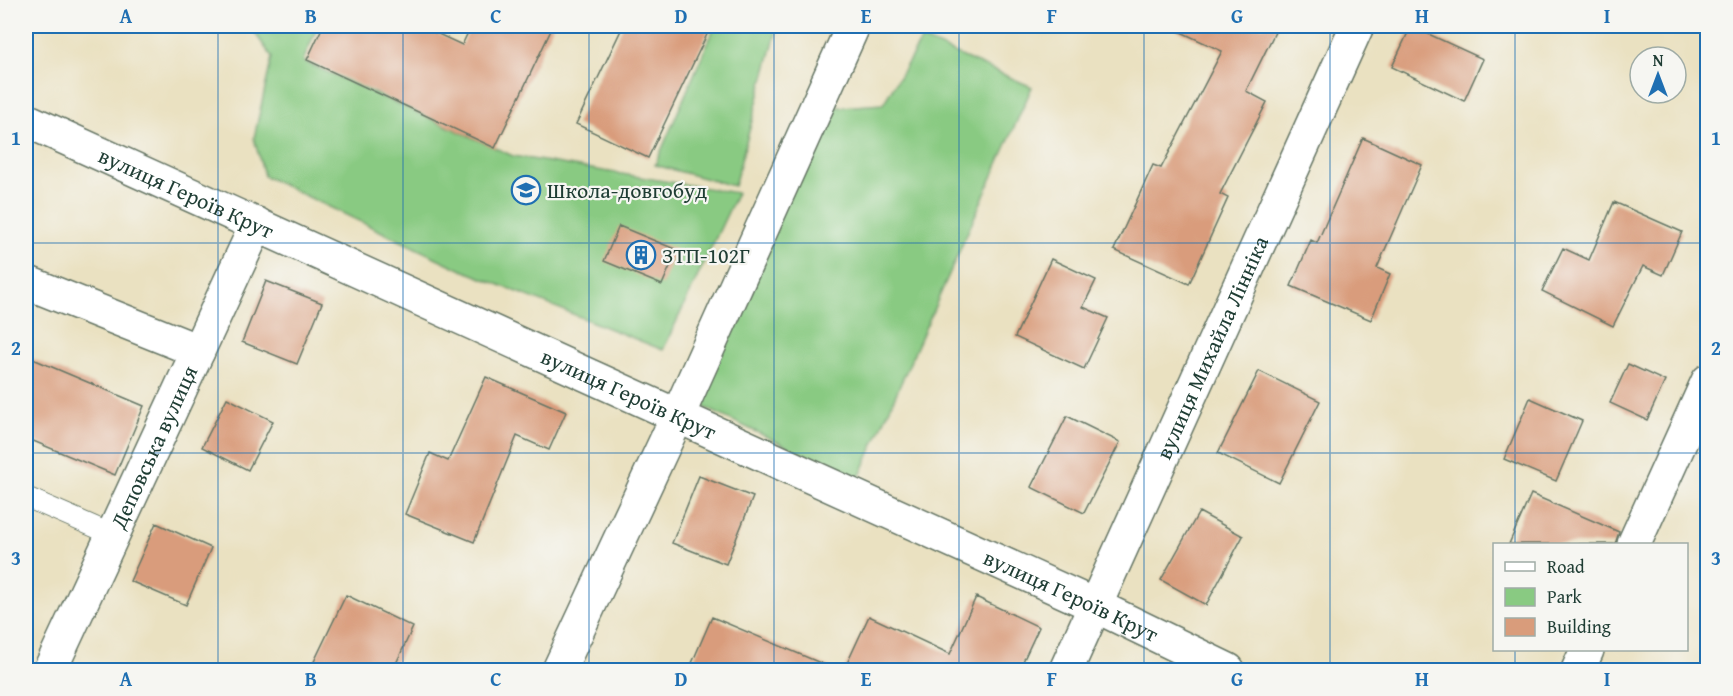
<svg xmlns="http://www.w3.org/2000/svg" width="1733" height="696" font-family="'Gentium Book Plus',serif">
  <rect width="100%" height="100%" fill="#f6f6f2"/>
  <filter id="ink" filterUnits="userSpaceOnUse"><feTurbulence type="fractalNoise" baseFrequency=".0167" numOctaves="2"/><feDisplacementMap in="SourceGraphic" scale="12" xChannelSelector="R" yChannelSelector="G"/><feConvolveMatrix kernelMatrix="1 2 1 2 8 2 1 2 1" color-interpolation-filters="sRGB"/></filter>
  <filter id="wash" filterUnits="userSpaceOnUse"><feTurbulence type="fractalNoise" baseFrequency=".008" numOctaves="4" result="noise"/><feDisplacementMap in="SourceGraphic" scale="24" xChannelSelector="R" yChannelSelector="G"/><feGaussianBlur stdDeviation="1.35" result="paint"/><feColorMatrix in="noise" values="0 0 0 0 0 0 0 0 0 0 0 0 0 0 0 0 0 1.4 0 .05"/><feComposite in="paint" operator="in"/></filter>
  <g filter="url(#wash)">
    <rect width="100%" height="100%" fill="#eae1c1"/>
    <path fill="#89ca82" stroke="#54845b" stroke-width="1.5" d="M 250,26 L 318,26 L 303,61 L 513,156 L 737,193 L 663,350 L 462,270 L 264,176 L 254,138 L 272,57 Z
      M 715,26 L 778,26 L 734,186 L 655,165 Z
      M 922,39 L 1032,87 L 858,480 L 695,403 L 827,108 L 883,104 Z"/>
    <g id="blocks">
      <path fill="#d99c7b" d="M 323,26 L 421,26 L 462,45 L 471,26 L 553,26 L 495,148 L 307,60 Z
        M 623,26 L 711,26 L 648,158 L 576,124 Z
        M 1168,26 L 1278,26 L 1246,91 L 1267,102 L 1220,194 L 1228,198 L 1189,284 L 1114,250 L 1153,165 L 1161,168 L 1222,51 Z
        M 1411,26 L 1483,59 L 1464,101 L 1392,67 Z
        M 1363,138 L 1422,165 L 1377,268 L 1390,274 L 1371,320 L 1291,286 L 1311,240 L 1317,243 Z
        M 1614,202 L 1682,232 L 1663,275 L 1643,266 L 1613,326 L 1542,291 L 1563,248 L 1589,260 Z
        M 619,226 L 677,250 L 662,285 L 604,261 Z
        M 1051,259 L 1096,280 L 1083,307 L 1108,318 L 1084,369 L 1015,337 Z
        M 266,281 L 322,303 L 297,364 L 242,342 Z
        M 26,356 L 144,406 L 115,475 L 26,438 Z
        M 1628,364 L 1665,381 L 1647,420 L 1610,403 Z
        M 1259,371 L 1320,401 L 1279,483 L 1218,453 Z
        M 486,377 L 566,412 L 549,450 L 517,436 L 474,542 L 405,514 L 430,453 L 448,461 Z
        M 227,398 L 273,421 L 248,470 L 202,447 Z
        M 1530,398 L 1582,421 L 1556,481 L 1504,459 Z
        M 1067,416 L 1120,442 L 1084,513 L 1031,487 Z
        M 699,476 L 753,497 L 726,564 L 672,543 Z
        M 1531,494 L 1619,532 L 1615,544 L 1509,544 Z
        M 1199,512 L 1243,536 L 1206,605 L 1161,580 Z
        M 156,523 L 211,548 L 186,605 L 130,581 Z
        M 346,595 L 413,627 L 393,670 L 310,670 Z
        M 976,597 L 1039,627 L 1019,670 L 844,670 L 869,616 L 950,654 Z
        M 712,617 L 837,670 L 689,670 Z"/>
    </g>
  </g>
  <g filter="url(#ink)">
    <use href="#blocks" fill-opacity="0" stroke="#667665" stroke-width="1.5"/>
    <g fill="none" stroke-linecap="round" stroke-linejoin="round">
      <g stroke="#667665" stroke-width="22">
        <path id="lane" d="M 26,497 L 113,535"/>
      </g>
      <g stroke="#667665" stroke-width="36">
        <g id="street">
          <path id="s1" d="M 26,120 L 1096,606 L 1228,670"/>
          <path d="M 26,282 L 198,351"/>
          <path d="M 1634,544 L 1708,381"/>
          <path id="s2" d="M 50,670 L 257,224"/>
          <path d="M 559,670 L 678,415 L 853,26"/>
          <path id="s3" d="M 1066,670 L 1357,26"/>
          <path d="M 1578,670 L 1587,650"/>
        </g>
      </g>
      <use href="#lane" stroke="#fff" stroke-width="20"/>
      <use href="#street" stroke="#fff" stroke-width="33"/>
    </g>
  </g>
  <path fill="none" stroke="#1f6fb2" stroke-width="1.5" stroke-opacity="0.55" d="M 218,26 L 218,670M 403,26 L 403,670M 589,26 L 589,670M 774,26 L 774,670M 959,26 L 959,670M 1144,26 L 1144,670M 1330,26 L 1330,670M 1515,26 L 1515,544M 26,243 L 1708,243M 26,453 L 1708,453M 1515,650 L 1515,670"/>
  <defs>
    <g id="school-ring" transform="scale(1.5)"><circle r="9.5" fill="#f6f6f2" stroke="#1f6fb2" stroke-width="1.5"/><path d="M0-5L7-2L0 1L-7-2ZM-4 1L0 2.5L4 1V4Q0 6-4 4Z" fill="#1f6fb2"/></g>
    <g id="building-ring" transform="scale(1.5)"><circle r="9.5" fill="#f6f6f2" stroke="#1f6fb2" stroke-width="1.5"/><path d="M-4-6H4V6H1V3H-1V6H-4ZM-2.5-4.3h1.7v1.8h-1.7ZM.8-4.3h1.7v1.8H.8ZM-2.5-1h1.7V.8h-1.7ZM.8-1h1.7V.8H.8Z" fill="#1f6fb2"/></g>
  </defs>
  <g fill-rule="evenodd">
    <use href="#school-ring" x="526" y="190"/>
    <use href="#building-ring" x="641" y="255"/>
  </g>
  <g text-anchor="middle" stroke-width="4.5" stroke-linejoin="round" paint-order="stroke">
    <g font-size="22" fill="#1f3d34" stroke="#f6f6f2" text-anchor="start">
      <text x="547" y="198">Школа-довгобуд</text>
      <text x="662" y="263">ЗТП-102Г</text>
    </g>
    <g font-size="22" fill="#1f3d34" stroke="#f6f6f2">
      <text dy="8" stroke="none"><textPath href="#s1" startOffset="176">вулиця Героїв Крут</textPath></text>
      <text dy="8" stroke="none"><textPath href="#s3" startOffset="354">вулиця Михайла Лінніка</textPath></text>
      <text dy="8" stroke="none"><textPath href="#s1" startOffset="662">вулиця Героїв Крут</textPath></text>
      <text dy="8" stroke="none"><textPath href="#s2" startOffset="246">Деповська вулиця</textPath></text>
      <text dy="8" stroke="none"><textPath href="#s1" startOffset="1148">вулиця Героїв Крут</textPath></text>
    </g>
  </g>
  <rect width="1733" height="696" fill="none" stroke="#f6f6f2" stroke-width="66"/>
  <rect x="1493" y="543" width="195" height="108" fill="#f6f6f2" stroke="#a0aca6" stroke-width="1.5"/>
  <rect x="1505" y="562" width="30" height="9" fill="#ffffff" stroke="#a0aca6" stroke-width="1.5"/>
  <text x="1547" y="573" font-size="18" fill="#1f3d34">Road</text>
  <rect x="1505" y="588" width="30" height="18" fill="#89ca82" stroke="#a0aca6" stroke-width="1.5"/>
  <text x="1547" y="603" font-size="18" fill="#1f3d34">Park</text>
  <rect x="1505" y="618" width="30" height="18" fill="#d99c7b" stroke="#a0aca6" stroke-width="1.5"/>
  <text x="1547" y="633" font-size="18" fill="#1f3d34">Building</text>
  <g transform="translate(1658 75)"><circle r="28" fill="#f6f6f2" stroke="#a0aca6" stroke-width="1.5"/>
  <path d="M0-4.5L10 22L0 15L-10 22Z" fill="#1f6fb2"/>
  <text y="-9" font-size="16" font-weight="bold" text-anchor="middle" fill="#1f3d34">N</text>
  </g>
  <rect x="33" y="33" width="1667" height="630" fill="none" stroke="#1f6fb2" stroke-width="2"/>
  <g font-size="20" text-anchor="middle" font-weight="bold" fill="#1f6fb2">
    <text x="126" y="23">A</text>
    <text x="311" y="23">B</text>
    <text x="496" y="23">C</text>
    <text x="681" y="23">D</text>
    <text x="866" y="23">E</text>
    <text x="1052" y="23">F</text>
    <text x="1237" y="23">G</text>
    <text x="1422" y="23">H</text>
    <text x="1607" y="23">I</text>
    <text x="16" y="145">1</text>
    <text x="1716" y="145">1</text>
    <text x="16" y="355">2</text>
    <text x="1716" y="355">2</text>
    <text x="16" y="565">3</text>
    <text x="1716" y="565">3</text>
    <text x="126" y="686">A</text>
    <text x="311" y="686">B</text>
    <text x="496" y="686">C</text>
    <text x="681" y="686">D</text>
    <text x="866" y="686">E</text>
    <text x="1052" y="686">F</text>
    <text x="1237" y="686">G</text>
    <text x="1422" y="686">H</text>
    <text x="1607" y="686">I</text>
  </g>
</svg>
